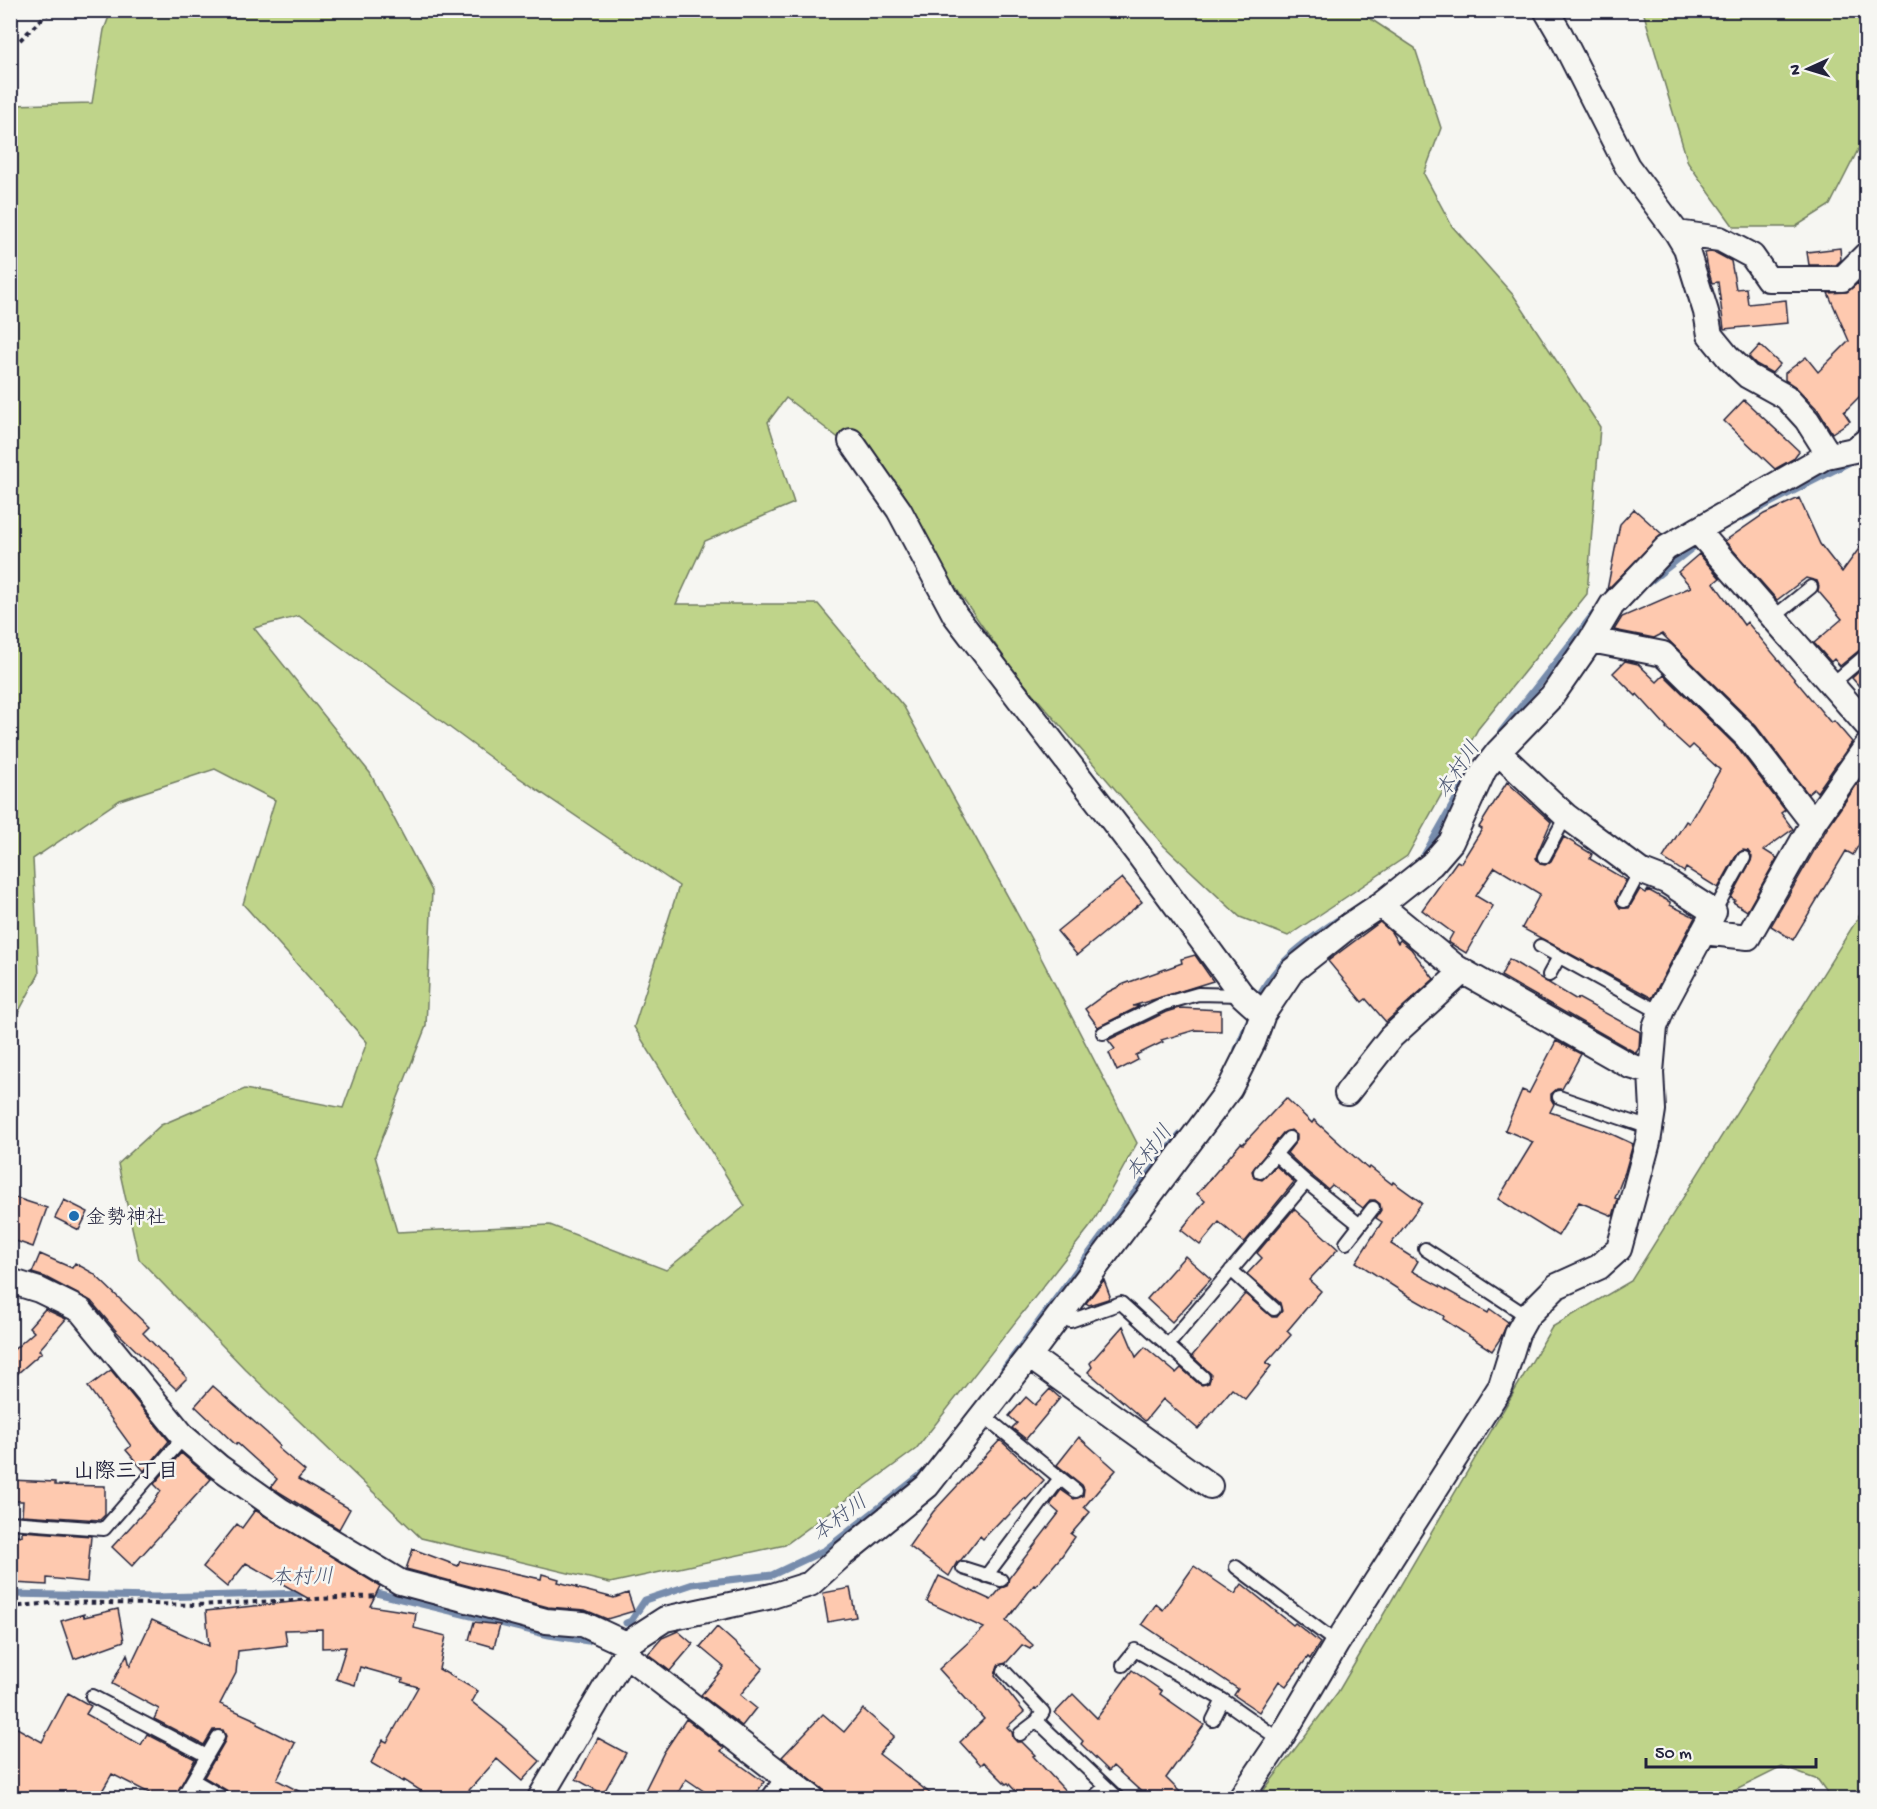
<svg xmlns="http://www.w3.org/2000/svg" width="1877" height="1809" font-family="'Gochi Hand','Klee One',sans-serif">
  <rect width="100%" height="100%" fill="#f6f6f2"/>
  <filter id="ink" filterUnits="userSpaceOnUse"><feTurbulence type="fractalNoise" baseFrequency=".0167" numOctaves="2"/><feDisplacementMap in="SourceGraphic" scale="12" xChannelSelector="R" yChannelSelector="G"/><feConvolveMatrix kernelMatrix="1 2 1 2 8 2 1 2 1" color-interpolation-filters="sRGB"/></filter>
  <g filter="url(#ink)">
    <path fill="#bfd48a" stroke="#707b62" stroke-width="1.5" fill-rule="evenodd" d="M 1357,10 L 1415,48 L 1441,128 L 1424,174 L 1452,226 L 1514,296 L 1600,427 L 1587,594 L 1478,729 L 1407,856 L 1288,936 L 1240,917 L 1164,846 L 1015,673 L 866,459 L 786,398 L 768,422 L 794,503 L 705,541 L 676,604 L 818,604 L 904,707 L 1036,948 L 1137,1143 L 1092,1224 L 916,1449 L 785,1545 L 610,1583 L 421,1538 L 245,1369 L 139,1259 L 118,1164 L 161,1125 L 245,1089 L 343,1108 L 367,1042 L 243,904 L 275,800 L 215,769 L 120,800 L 33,859 L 39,974 L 10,1028 L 11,105 L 92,103 L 104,30 L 111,11 ZM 299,616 L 499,764 L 679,886 L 634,1027 L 745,1206 L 666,1270 L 550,1225 L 397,1232 L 375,1156 L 426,1026 L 432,891 L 370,773 L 254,628 Z
      M 1643,11 L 1866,11 L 1866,134 L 1830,205 L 1795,227 L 1734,227 L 1688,163 Z
      M 1866,905 L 1866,1798 L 1831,1798 L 1818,1780 L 1782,1767 L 1724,1796 L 1724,1798 L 1258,1798 L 1338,1692 L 1552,1327 L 1631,1281 Z"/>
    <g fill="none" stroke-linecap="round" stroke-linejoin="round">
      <path stroke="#778cac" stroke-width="7" d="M 1741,518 L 1854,460
        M 1648,583 L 1701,541
        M 1501,732 L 1596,611
        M 1422,859 L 1468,778
        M 1256,1002 C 1273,965 1305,942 1338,920
        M 1237,1049 L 1250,1018
        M 1004,1369 L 1125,1205 L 1180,1135
        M 368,1591 L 549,1635 L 588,1641
        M 10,1594 L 156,1597 L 309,1593
        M 626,1623 L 631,1621 L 645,1600 L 693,1584 L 772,1575 L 825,1550 L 927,1470"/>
    </g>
    <path fill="#fec9af" stroke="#22223b" stroke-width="1.5" d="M 1840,248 L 1841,260 L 1836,265 L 1809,265 L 1807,252 Z
      M 1710,252 L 1716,253 L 1731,261 L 1736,289 L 1746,288 L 1748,304 L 1786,300 L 1788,323 L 1724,329 L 1718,282 L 1712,283 L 1708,269 L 1705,253 Z
      M 1858,283 L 1866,302 L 1866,390 L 1844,412 L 1850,421 L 1832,433 L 1818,410 L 1796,387 L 1785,380 L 1785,373 L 1806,357 L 1818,372 L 1849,341 L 1828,293 L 1847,292 Z
      M 1760,345 L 1780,364 L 1772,373 L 1756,364 L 1749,357 Z
      M 1744,400 L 1799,451 L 1793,459 L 1775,469 L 1724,421 Z
      M 1799,498 L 1820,544 L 1842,572 L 1866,539 L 1866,647 L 1861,649 L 1840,666 L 1834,659 L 1831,662 L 1814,643 L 1842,619 L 1818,591 L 1819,586 L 1817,581 L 1806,578 L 1777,600 L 1725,541 L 1764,514 Z
      M 1634,509 L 1662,534 L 1607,590 L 1620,524 Z
      M 1699,554 L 1720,578 L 1714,583 L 1744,625 L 1747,622 L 1831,723 L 1834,721 L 1852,742 L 1817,792 L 1814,789 L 1808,794 L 1756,726 L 1662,634 L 1654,638 L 1614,630 L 1622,617 L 1691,587 L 1678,572 Z
      M 1625,661 L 1638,664 L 1657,682 L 1664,675 L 1735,745 L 1785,810 L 1781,813 L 1793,829 L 1764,850 L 1777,858 L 1747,911 L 1733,902 L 1735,900 L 1731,898 L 1751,861 L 1752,857 L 1748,851 L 1743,850 L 1737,854 L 1718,888 L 1686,868 L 1684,872 L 1663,858 L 1686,821 L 1689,823 L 1720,770 L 1693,745 L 1689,749 L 1666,728 L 1667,727 L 1637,694 L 1636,696 L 1613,673 Z
      M 1866,665 L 1866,694 L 1852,678 Z
      M 1866,771 L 1866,832 L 1853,855 L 1846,851 L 1793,940 L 1771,926 L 1829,825 Z
      M 1507,782 L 1551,822 L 1537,854 L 1536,858 L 1540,864 L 1545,865 L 1551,861 L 1564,837 L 1592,854 L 1590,859 L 1626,880 L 1616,901 L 1620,908 L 1629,908 L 1640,889 L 1646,893 L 1648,890 L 1670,902 L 1670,905 L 1695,917 L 1652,998 L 1522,928 L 1540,894 L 1495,867 L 1476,896 L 1493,906 L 1466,953 L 1448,942 L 1453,933 L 1422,910 L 1457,861 L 1461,863 L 1482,829 L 1479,827 Z
      M 1122,878 L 1142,902 L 1077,955 L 1057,931 Z
      M 1380,922 L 1391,932 L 1398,943 L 1400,940 L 1411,949 L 1434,979 L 1386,1022 L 1366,999 L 1362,1002 L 1328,961 Z
      M 1195,955 L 1213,981 L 1133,1006 L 1140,1006 L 1098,1027 L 1085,1009 L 1108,992 L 1124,984 L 1182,963 L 1181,959 Z
      M 1509,959 L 1577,1000 L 1578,998 L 1640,1032 L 1639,1048 L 1636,1053 L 1501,976 Z
      M 1179,1008 L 1221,1010 L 1221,1031 L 1195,1030 L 1161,1040 L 1163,1042 L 1136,1055 L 1138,1060 L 1117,1071 L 1109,1053 L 1115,1049 L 1108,1040 L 1166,1012 Z
      M 1556,1041 L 1581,1054 L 1562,1089 L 1557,1089 L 1551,1094 L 1551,1099 L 1554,1104 L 1550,1112 L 1605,1131 L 1633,1144 L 1625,1172 L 1615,1198 L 1618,1199 L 1613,1216 L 1579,1202 L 1558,1236 L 1498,1199 L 1533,1142 L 1505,1130 L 1522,1090 L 1529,1093 Z
      M 1286,1098 L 1312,1123 L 1314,1120 L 1368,1169 L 1370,1167 L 1392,1184 L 1393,1182 L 1422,1203 L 1391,1244 L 1418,1261 L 1412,1271 L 1488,1313 L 1490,1309 L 1508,1322 L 1500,1339 L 1492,1351 L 1443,1319 L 1444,1316 L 1407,1295 L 1356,1262 L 1382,1222 L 1376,1218 L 1381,1210 L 1380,1204 L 1375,1200 L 1370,1200 L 1363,1208 L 1332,1185 L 1328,1189 L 1305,1170 L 1287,1153 L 1297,1140 L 1297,1135 L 1291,1130 L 1283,1133 L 1252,1171 L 1254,1178 L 1262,1180 L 1276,1166 L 1294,1182 L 1244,1243 L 1219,1222 L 1200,1245 L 1181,1230 L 1205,1201 L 1197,1194 L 1241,1143 L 1243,1144 Z
      M 10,1196 L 47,1208 L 33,1247 L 10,1239 Z
      M 64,1200 L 88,1212 L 79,1230 L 55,1218 Z
      M 1294,1209 L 1338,1249 L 1309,1280 L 1321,1291 L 1287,1331 L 1291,1335 L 1266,1363 L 1271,1366 L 1245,1399 L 1232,1389 L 1198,1429 L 1163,1399 L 1145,1421 L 1088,1372 L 1092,1367 L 1090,1363 L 1123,1326 L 1136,1357 L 1145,1347 L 1176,1373 L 1181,1368 L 1198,1383 L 1202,1385 L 1209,1383 L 1211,1374 L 1192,1356 L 1245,1294 L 1272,1317 L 1277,1317 L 1282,1311 L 1280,1303 L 1247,1274 L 1262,1258 L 1257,1253 Z
      M 40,1254 L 72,1268 L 75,1263 L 93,1273 L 149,1327 L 143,1333 L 187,1378 L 176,1389 L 117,1332 L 91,1301 L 45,1277 L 32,1273 Z
      M 1185,1256 L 1211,1279 L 1172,1322 L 1147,1299 Z
      M 1104,1280 L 1110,1296 L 1108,1299 L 1089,1305 L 1086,1303 Z
      M 45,1309 L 66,1319 L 39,1350 L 42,1352 L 10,1380 L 10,1353 L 34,1332 L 29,1327 Z
      M 111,1370 L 169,1441 L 144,1471 L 126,1450 L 131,1446 L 88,1387 Z
      M 213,1386 L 267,1433 L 280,1446 L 278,1448 L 305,1471 L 298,1479 L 350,1509 L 339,1529 L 271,1487 L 277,1479 L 237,1443 L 236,1445 L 195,1406 Z
      M 1050,1389 L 1060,1398 L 1026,1439 L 1012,1428 L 1017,1423 L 1009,1416 L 1026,1397 L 1035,1405 Z
      M 1079,1437 L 1116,1470 L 1084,1507 L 1090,1512 L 1071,1534 L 1075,1537 L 1061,1557 L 1036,1586 L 1034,1585 L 1006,1621 L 1033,1645 L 1030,1649 L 1022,1645 L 1006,1663 L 998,1665 L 995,1675 L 1024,1712 L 1007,1727 L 1012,1732 L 1013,1738 L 1017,1742 L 1022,1742 L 1035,1755 L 1033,1756 L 1072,1798 L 1022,1798 L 1008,1783 L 1006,1784 L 984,1762 L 981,1765 L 960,1742 L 984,1719 L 939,1669 L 984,1628 L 927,1602 L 939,1576 L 991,1600 L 1001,1588 L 1007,1586 L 1009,1578 L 1059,1513 L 1050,1505 L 1061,1490 L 1074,1499 L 1083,1496 L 1084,1489 L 1082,1485 L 1057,1465 Z
      M 1000,1440 L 1044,1480 L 1026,1500 L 1025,1498 L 1005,1519 L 1003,1518 L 983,1539 L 980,1536 L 961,1560 L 957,1562 L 949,1576 L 909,1546 L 933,1512 Z
      M 181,1453 L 211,1479 L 132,1566 L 112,1547 L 154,1501 L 161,1491 L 154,1484 Z
      M 10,1480 L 55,1482 L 55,1485 L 105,1486 L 105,1515 L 100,1520 L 22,1515 L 23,1501 L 10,1501 Z
      M 255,1510 L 380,1586 L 370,1606 L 416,1613 L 414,1628 L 446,1636 L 439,1669 L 478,1691 L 472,1702 L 506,1729 L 505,1730 L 540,1761 L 522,1781 L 497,1759 L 462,1798 L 432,1798 L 404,1780 L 403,1782 L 371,1763 L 383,1740 L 387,1742 L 418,1687 L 402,1682 L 403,1679 L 360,1667 L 355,1685 L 336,1679 L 346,1647 L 322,1648 L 322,1629 L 285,1630 L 287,1645 L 238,1651 L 236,1673 L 220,1704 L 258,1721 L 257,1724 L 295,1743 L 277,1780 L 312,1798 L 232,1798 L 228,1791 L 204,1777 L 225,1741 L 226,1736 L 223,1730 L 213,1730 L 204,1745 L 154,1719 L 159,1709 L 112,1684 L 127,1654 L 130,1666 L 152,1620 L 209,1646 L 206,1611 L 311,1600 L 246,1563 L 227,1587 L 203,1567 L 237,1524 L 242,1528 Z
      M 22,1531 L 91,1536 L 87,1582 L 47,1578 L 47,1585 L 14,1583 L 17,1535 L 22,1536 Z
      M 413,1549 L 458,1566 L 460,1561 L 541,1579 L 542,1574 L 559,1579 L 558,1582 L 577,1587 L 576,1588 L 614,1598 L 628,1593 L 634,1611 L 607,1619 L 585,1610 L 548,1607 L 406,1569 Z
      M 1194,1566 L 1235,1594 L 1242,1584 L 1293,1625 L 1295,1623 L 1320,1643 L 1310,1659 L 1308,1657 L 1286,1686 L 1279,1681 L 1259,1712 L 1234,1695 L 1238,1689 L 1142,1624 L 1156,1604 L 1163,1610 Z
      M 850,1588 L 856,1617 L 828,1622 L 823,1593 Z
      M 118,1609 L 124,1641 L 74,1659 L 61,1621 L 84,1614 L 84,1617 Z
      M 474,1622 L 500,1625 L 494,1647 L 469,1640 Z
      M 717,1627 L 763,1668 L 740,1695 L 756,1708 L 742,1726 L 701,1695 L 724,1667 L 700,1647 Z
      M 678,1631 L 693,1644 L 670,1671 L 648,1654 L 662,1638 Z
      M 1132,1670 L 1162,1691 L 1160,1694 L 1204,1725 L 1166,1778 L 1186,1798 L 1148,1798 L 1113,1766 L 1109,1771 L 1081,1744 L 1083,1741 L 1055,1713 L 1073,1694 L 1097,1718 Z
      M 68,1693 L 91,1706 L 86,1714 L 141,1745 L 147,1734 L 195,1759 L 174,1798 L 159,1798 L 112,1774 L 98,1798 L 10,1798 L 10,1724 L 42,1742 Z
      M 863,1709 L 894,1736 L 879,1754 L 936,1798 L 834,1798 L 782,1757 L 823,1714 L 844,1732 Z
      M 686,1719 L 724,1748 L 721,1751 L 764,1782 L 753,1798 L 714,1798 L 686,1779 L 675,1798 L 641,1798 L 664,1752 Z
      M 598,1738 L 626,1753 L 603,1794 L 576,1779 Z"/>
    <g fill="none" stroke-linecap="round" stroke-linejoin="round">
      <g stroke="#22223b" stroke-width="16">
        <path id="service" d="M 1774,617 L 1811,587
          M 1832,684 L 1866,655
          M 1544,857 L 1566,816
          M 1624,901 L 1640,871
          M 1714,912 L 1744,858
          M 1540,946 L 1661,1013
          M 1549,975 L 1559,957
          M 1103,1033 L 1163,1004 L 1198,994 L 1241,995
          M 1559,1097 L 1650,1128
          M 1275,1154 L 1306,1182 L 1360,1225
          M 1260,1172 L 1289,1138
          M 1346,1243 L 1373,1208
          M 1425,1249 L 1527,1316
          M 1231,1270 L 1274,1309
          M 1061,1314 L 1070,1321 L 1121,1303 L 1203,1377
          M 1168,1345 L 1306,1182
          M 983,1415 L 1076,1491
          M 10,1522 L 104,1529 L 184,1437
          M 1236,1567 L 1337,1643
          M 963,1568 L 1001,1580
          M 986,1576 L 1060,1478
          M 1123,1665 L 1135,1650 L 1223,1700 L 1213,1720
          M 1004,1671 L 1043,1712 L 1037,1721 L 1118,1798
          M 92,1696 L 207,1756
          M 1223,1700 L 1280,1740
          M 1020,1734 L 1037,1721
          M 193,1780 L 224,1798
          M 182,1798 L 218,1737
          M 767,1798 L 783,1776
          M 1093,1798 L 1105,1787"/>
      </g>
      <g stroke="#22223b" stroke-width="28">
        <path id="minor" d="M 1546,10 L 1560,34 L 1627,166 L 1677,233 L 1720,239 L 1752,256 L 1768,279 L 1842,279 L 1866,255
          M 1677,233 L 1686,248 L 1706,312 L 1710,335 L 1728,357 L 1748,376 L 1786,397 L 1807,420 L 1829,455
          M 851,441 L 899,510 L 955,615 L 1139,855 L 1242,995 L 1263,1014
          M 1697,530 L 1866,724
          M 1591,640 L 1663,654 L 1746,736 L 1813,823 L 1748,937 L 1703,932
          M 1813,823 L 1866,747
          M 1383,903 L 1391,914 L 1457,968 L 1630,1066 L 1651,1072
          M 1347,1093 L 1391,1037 L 1463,971
          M 10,1281 L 39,1290 L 80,1310 L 184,1437 L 219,1467 L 280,1510 L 400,1582 L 546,1621 L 583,1624 L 626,1644
          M 1029,1356 L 1210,1486
          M 626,1644 L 665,1619 L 772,1596 L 810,1584 L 843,1554 L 927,1486 L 1029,1356 L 1230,1088 L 1253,1042 L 1263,1014 L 1292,971 L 1350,925 L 1383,903 L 1432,864 L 1451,842 L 1484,770 L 1498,752 L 1552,696 L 1591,640 L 1612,605 L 1666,548 L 1826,456 L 1854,450 L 1866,441
          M 625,1654 L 812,1798
          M 540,1798 L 625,1654 L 626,1644
          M 1241,1798 L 1280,1740 L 1337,1643 L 1501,1386 L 1517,1334 L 1527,1316 L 1557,1286 L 1599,1267 L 1619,1249 L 1648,1142 L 1653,1110 L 1651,1072 L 1655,1027 L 1663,1007 L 1714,912 L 1666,881 L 1640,871 L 1593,836 L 1566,816 L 1498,752"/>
      </g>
      <path stroke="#22223b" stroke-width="4" stroke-dasharray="4.5 4.5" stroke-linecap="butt" d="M 20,40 L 48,13 L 55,10
        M 10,1607 L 62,1602 L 196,1605 L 378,1596"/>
      <use href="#service" stroke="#f6f6f2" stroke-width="12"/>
      <use href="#minor" stroke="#f6f6f2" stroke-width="24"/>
    </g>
  </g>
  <circle fill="#1f6fb2" stroke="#f6f6f2" stroke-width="2" cx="74" cy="1216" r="6"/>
  <g text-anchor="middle" stroke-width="5" stroke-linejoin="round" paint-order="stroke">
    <g font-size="20" fill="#22223b" stroke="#f6f6f2" text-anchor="start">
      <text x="86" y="1223">金勢神社</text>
    </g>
    <g font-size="21" font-style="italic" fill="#4c5773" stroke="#f6f6f2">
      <text transform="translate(1457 769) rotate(-57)" y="7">本村川</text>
      <text transform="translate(1148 1152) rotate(-53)" y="7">本村川</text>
      <text transform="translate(839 1517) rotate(-37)" y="7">本村川</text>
      <text transform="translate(302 1576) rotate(-2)" y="7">本村川</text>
    </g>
    <g font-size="21" font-weight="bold" fill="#22223b" stroke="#f6f6f2">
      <text x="126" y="1477">山際三丁目</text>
    </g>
  </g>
  <rect width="1877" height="1809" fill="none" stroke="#f6f6f2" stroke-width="36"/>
  <rect x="18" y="18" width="1841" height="1773" fill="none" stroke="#22223b" stroke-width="2" filter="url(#ink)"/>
  <g transform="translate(1808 69) rotate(266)" stroke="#f6f6f2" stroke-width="4.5" paint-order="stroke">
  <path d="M0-4.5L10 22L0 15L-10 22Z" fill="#22223b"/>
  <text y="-9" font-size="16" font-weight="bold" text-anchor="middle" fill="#22223b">N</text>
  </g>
  <path d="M1646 1758v9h170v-9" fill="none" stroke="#22223b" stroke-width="3"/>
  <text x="1655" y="1758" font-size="18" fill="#22223b" stroke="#f6f6f2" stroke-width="4.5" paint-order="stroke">50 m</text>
</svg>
